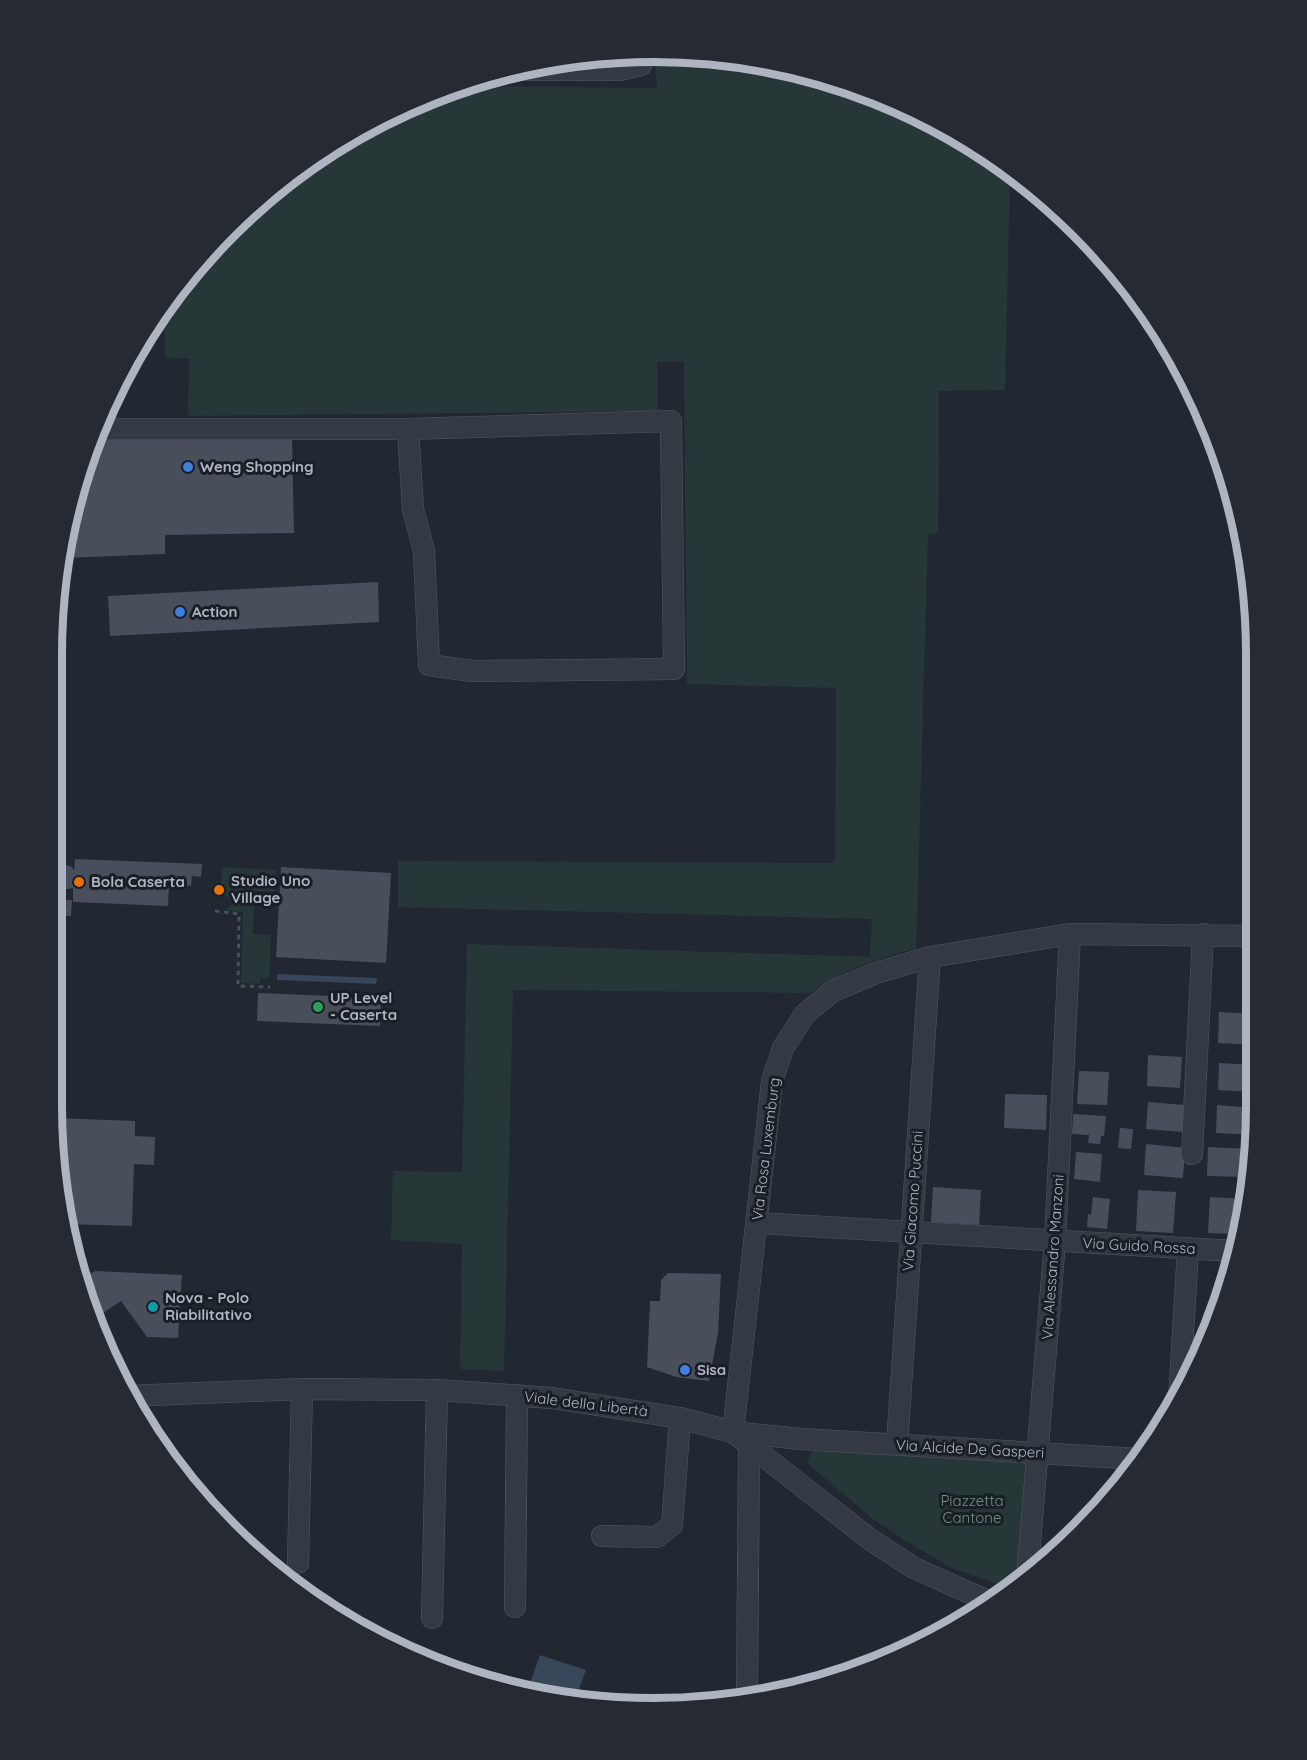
<svg xmlns="http://www.w3.org/2000/svg" width="1307" height="1760" font-family="Quicksand,sans-serif">
  <rect width="100%" height="100%" fill="#212832"/>
  <path fill="#273737" d="M 654,54 L 732,56 L 847,83 L 955,132 L 1010,171 L 1005,390 L 939,391 L 938,533 L 928,534 L 916,949 C 878,958 843,970 810,993 L 513,990 L 504,1371 L 460,1369 L 462,1244 L 391,1240 L 393,1171 L 462,1172 L 467,944 L 870,957 L 872,919 L 398,907 L 398,861 L 835,863 L 836,688 L 687,684 L 684,361 L 657,362 L 658,411 L 188,416 L 189,359 L 165,357 L 164,305 L 193,269 L 209,269 L 209,249 L 227,228 L 287,175 L 387,113 L 459,86 L 657,88 Z
    M 223,867 L 276,870 L 275,892 L 255,891 L 253,934 L 271,935 L 269,978 L 260,977 L 260,984 L 241,983 L 243,912 L 225,910 L 233,903 L 223,893 L 214,891 L 221,884 Z
    M 821,1440 L 1038,1453 L 1020,1585 L 1012,1589 L 952,1568 L 909,1543 L 873,1519 L 807,1463 L 810,1455 Z"/>
  <path fill="#38465a" d="M 277,974 L 377,978 L 376,984 L 277,980 Z
    M 540,1655 L 586,1670 L 575,1700 L 526,1694 Z"/>
  <path fill="#484f5b" d="M 138,344 L 138,362 L 127,362 Z
    M 95,436 L 292,436 L 294,533 L 165,535 L 165,554 L 62,558 L 71,498 Z
    M 378,582 L 379,622 L 110,636 L 108,596 Z
    M 75,859 L 202,864 L 201,877 L 192,876 L 191,886 L 169,885 L 168,906 L 73,902 L 73,888 L 62,890 L 53,887 L 52,868 L 63,864 L 72,867 L 74,871 Z
    M 281,867 L 391,873 L 386,963 L 276,957 Z
    M 52,899 L 72,900 L 71,916 L 51,915 Z
    M 258,993 L 381,998 L 380,1026 L 257,1021 Z
    M 1219,1012 L 1254,1014 L 1254,1045 L 1218,1043 Z
    M 1148,1055 L 1182,1057 L 1180,1088 L 1147,1086 Z
    M 1219,1063 L 1254,1065 L 1254,1092 L 1218,1090 Z
    M 1079,1071 L 1109,1072 L 1107,1105 L 1077,1104 Z
    M 1005,1094 L 1047,1095 L 1046,1130 L 1004,1128 Z
    M 1148,1102 L 1185,1105 L 1183,1132 L 1146,1129 Z
    M 1217,1105 L 1254,1108 L 1255,1135 L 1216,1133 Z
    M 1073,1114 L 1106,1116 L 1104,1136 L 1101,1136 L 1100,1144 L 1088,1143 L 1089,1135 L 1072,1134 Z
    M 53,1118 L 135,1121 L 135,1136 L 155,1137 L 154,1165 L 134,1164 L 132,1226 L 67,1224 Z
    M 1120,1128 L 1133,1129 L 1131,1149 L 1118,1148 Z
    M 1146,1144 L 1185,1148 L 1183,1178 L 1144,1175 Z
    M 1208,1147 L 1249,1149 L 1248,1177 L 1207,1176 Z
    M 1076,1152 L 1102,1154 L 1100,1182 L 1074,1179 Z
    M 933,1187 L 981,1190 L 979,1225 L 931,1222 Z
    M 1138,1190 L 1176,1192 L 1173,1233 L 1136,1231 Z
    M 1093,1197 L 1110,1199 L 1107,1229 L 1087,1227 L 1088,1214 L 1091,1215 Z
    M 1210,1197 L 1244,1199 L 1237,1234 L 1208,1233 Z
    M 95,1271 L 182,1275 L 178,1338 L 147,1337 L 121,1301 L 103,1313 L 106,1319 L 103,1323 L 108,1328 L 110,1335 L 107,1347 L 79,1281 Z
    M 668,1273 L 721,1274 L 718,1333 L 709,1381 L 676,1377 L 647,1367 L 650,1301 L 660,1301 L 661,1280 Z"/>
  <g fill="none" stroke-linecap="round" stroke-linejoin="round">
    <g stroke="#525861" stroke-width="22">
      <path id="minor" d="M 509,70 L 620,70 L 641,65 L 646,53
        M 97,429 L 408,429 L 671,421 L 674,669 L 472,671 L 429,665 L 424,551 L 413,509 L 408,429
        M 1192,1154 L 1203,934
        M 757,1223 L 1234,1251
        M 127,1396 L 302,1389 L 437,1390 L 552,1398 L 680,1418 L 733,1432 L 871,1540 L 914,1568 L 990,1602
        M 1179,1400 L 1188,1249
        M 897,1445 L 930,957
        M 1139,1459 L 801,1439 L 733,1432 L 772,1081 L 783,1048 L 805,1014 L 833,991 L 876,973 L 930,957 L 1070,934 L 1253,936
        M 602,1536 L 657,1537 L 672,1525 L 680,1418
        M 298,1563 L 302,1389
        M 1027,1579 L 1055,1241 L 1070,934
        M 515,1607 L 517,1395
        M 432,1618 L 437,1390
        M 747,1699 L 749,1443"/>
    </g>
    <path stroke="#445355" stroke-width="3" stroke-dasharray="4.5 4.5" stroke-linecap="butt" d="M 215,911 L 239,914 L 238,986 L 270,987"/>
    <use href="#minor" stroke="#343a43" stroke-width="21"/>
  </g>
  <g fill="#3f7fe0" stroke="#1a1f27" stroke-width="2">
    <circle cx="188" cy="467" r="6"/>
    <circle cx="180" cy="612" r="6"/>
    <circle cx="685" cy="1370" r="6"/>
  </g>
  <g fill="#e8710a" stroke="#1a1f27" stroke-width="2">
    <circle cx="79" cy="882" r="6"/>
    <circle cx="219" cy="890" r="6"/>
  </g>
  <circle fill="#2e9e5b" stroke="#1a1f27" stroke-width="2" cx="318" cy="1007" r="6"/>
  <circle fill="#0f9aa8" stroke="#1a1f27" stroke-width="2" cx="153" cy="1307" r="6"/>
  <g text-anchor="middle" stroke-width="6" stroke-linejoin="round" paint-order="stroke">
    <g font-size="15" font-weight="bold" fill="#aeb5c0" stroke="#1a1f27" text-anchor="start">
      <text x="200" y="472">Weng Shopping</text>
      <text x="192" y="617">Action</text>
      <text x="231" y="886">Studio Uno<tspan x="231" dy="17">Village</tspan></text>
      <text x="91" y="887">Bola Caserta</text>
      <text x="330" y="1003">UP Level<tspan x="330" dy="17">- Caserta</tspan></text>
      <text x="165" y="1303">Nova - Polo<tspan x="165" dy="17">Riabilitativo</tspan></text>
      <text x="697" y="1375">Sisa</text>
    </g>
    <g font-size="15" fill="#aeb5c0" stroke="#1a1f27">
      <text transform="translate(766 1149) rotate(-83)" y="5">Via Rosa Luxemburg</text>
      <text transform="translate(913 1201) rotate(-86)" y="5">Via Giacomo Puccini</text>
      <text transform="translate(1139 1246) rotate(3)" y="5">Via Guido Rossa</text>
      <text transform="translate(1053 1257) rotate(-86)" y="5">Via Alessandro Manzoni</text>
      <text transform="translate(586 1404) rotate(7)" y="5">Viale della Libertà</text>
      <text transform="translate(970 1449) rotate(3)" y="5">Via Alcide De Gasperi</text>
    </g>
    <g font-size="15" fill="#709379" stroke="#1a1f27">
      <text x="972" y="1506">Piazzetta<tspan x="972" dy="17">Cantone</tspan></text>
    </g>
  </g>
  <path d="M0 0H1307V1760H0ZM654 62H654A592 592 0 0 1 1246 654V1106A592 592 0 0 1 654 1698H654A592 592 0 0 1 62 1106V654A592 592 0 0 1 654 62Z" fill="#262b33" fill-rule="evenodd"/>
  <path fill="none" stroke="#aeb5c0" stroke-width="8" d="M654 62H654A592 592 0 0 1 1246 654V1106A592 592 0 0 1 654 1698H654A592 592 0 0 1 62 1106V654A592 592 0 0 1 654 62Z"/>
</svg>
